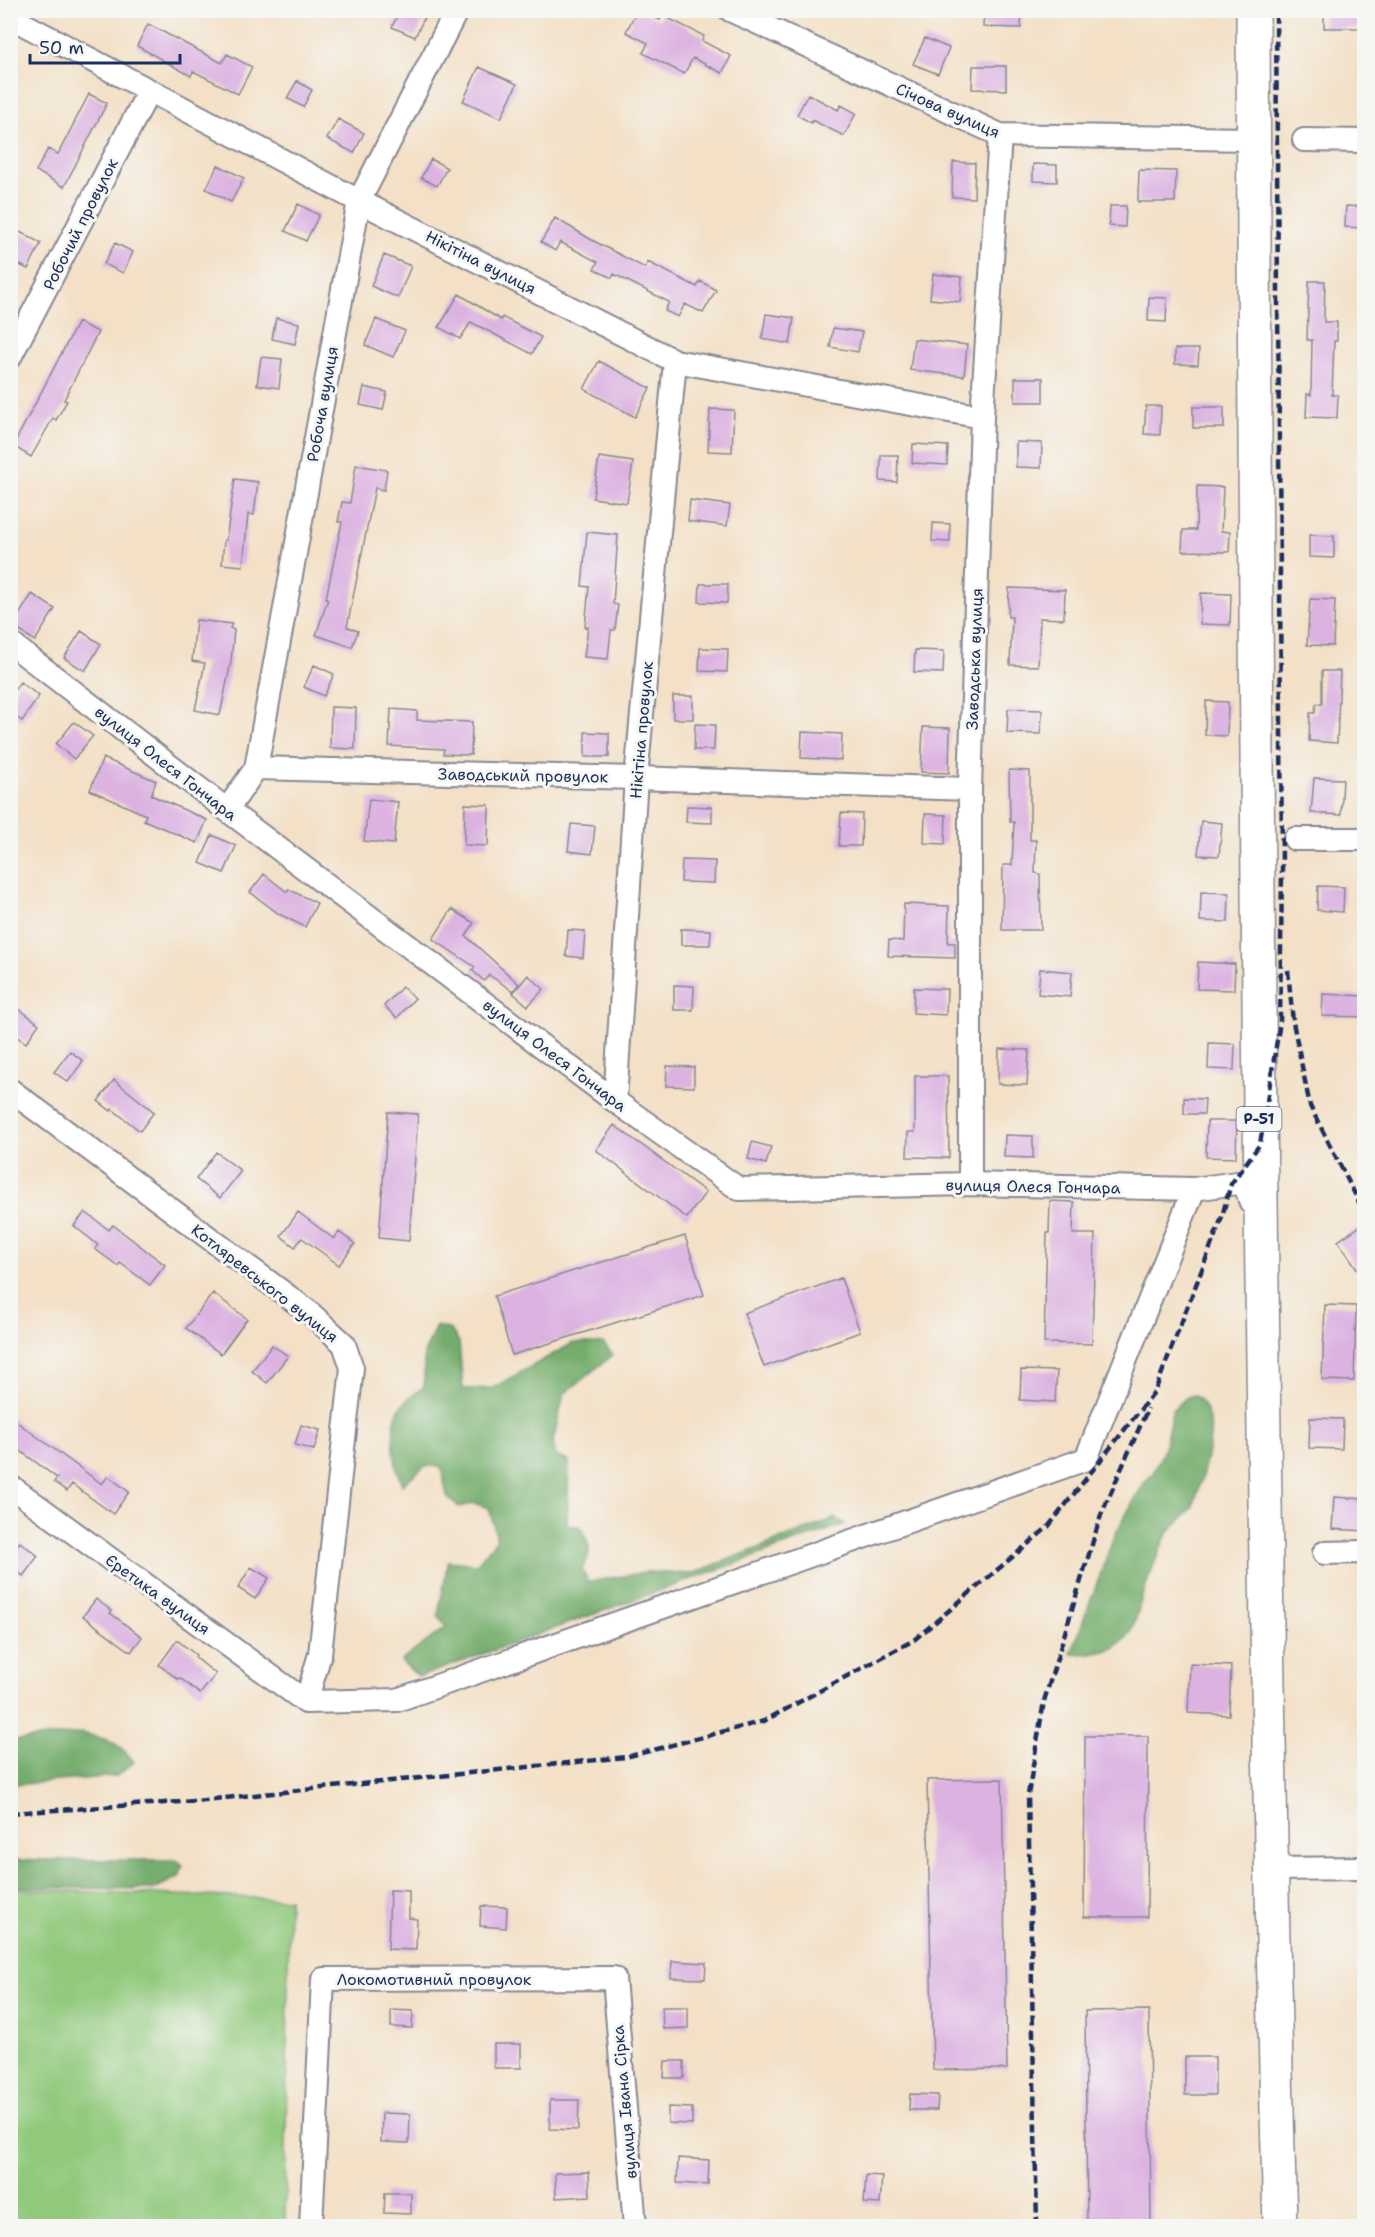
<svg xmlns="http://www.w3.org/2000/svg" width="1375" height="2237" font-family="'Shantell Sans',sans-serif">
  <rect width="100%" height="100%" fill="#f6f6f2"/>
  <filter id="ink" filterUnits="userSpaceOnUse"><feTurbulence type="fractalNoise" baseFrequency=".0167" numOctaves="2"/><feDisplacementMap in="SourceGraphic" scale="12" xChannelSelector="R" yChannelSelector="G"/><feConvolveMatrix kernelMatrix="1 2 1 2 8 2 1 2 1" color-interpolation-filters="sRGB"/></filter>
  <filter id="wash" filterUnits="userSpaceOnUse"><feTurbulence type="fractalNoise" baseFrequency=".008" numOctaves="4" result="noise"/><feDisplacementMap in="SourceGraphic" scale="24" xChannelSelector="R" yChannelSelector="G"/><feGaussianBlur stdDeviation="1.35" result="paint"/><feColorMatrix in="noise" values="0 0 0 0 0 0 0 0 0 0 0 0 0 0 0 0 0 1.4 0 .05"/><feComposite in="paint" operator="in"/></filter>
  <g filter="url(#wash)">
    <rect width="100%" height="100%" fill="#f3e0c6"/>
    <path fill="#90c97c" stroke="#567c6d" stroke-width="1.5" d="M 11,1889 L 289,1899 L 285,2226 L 11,2226 Z"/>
    <path fill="#74ad6c" stroke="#486e65" stroke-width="1.5" d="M 436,1326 L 451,1330 L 459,1342 L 463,1389 L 493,1388 L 573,1343 L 603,1343 L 613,1355 L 564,1394 L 553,1441 L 556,1456 L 569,1461 L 567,1525 L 581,1527 C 590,1545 593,1552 582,1569 L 588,1582 L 647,1572 L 691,1574 L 836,1518 L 845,1524 L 419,1677 L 401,1661 L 446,1627 L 438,1615 L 448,1561 L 477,1564 L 497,1539 L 489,1508 L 474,1503 L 459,1507 L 447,1496 L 441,1466 L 425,1466 L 402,1485 C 394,1465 387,1421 403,1404 C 409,1397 418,1392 424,1386 L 424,1354 Z
      M 1193,1395 C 1204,1401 1208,1413 1210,1425 C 1213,1437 1198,1499 1191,1509 C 1183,1520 1169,1528 1164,1540 C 1157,1557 1150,1574 1144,1591 C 1138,1607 1137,1625 1126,1638 C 1111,1655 1092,1653 1071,1654 L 1115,1534 L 1143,1485 L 1153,1473 L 1163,1452 L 1173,1409 L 1186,1398 Z
      M 81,1733 C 107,1739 118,1741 134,1762 L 117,1776 L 11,1785 L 11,1741 Z
      M 11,1860 L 176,1860 L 183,1865 L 179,1877 L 154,1889 L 11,1887 Z"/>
    <g id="blocks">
      <path fill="#dcb2e1" d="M 400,10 L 428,10 L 415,37 L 392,27 Z
        M 637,10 L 660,20 L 662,15 L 704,36 L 702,41 L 731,56 L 722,73 L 693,58 L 684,74 L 643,53 L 648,43 L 626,32 Z
        M 984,10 L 1022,10 L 1021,28 L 983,27 Z
        M 1324,10 L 1365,10 L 1365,28 L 1324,28 Z
        M 148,24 L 222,63 L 227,54 L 252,67 L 238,94 L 193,71 L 191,76 L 137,46 Z
        M 925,38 L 949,48 L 938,74 L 913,64 Z
        M 973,66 L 1006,66 L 1006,90 L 972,89 Z
        M 479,67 L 517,84 L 501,118 L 463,101 Z
        M 297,81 L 312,90 L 303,107 L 287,98 Z
        M 89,94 L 107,103 L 64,187 L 36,171 L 48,149 L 58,154 Z
        M 808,94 L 838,110 L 841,105 L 856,113 L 844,136 L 812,120 L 811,123 L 797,115 Z
        M 338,119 L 364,133 L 354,153 L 327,139 Z
        M 431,159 L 447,168 L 437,186 L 421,178 Z
        M 953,162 L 975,163 L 974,198 L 952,197 Z
        M 1033,164 L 1057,165 L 1057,182 L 1033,181 Z
        M 218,165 L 244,178 L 231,202 L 206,189 Z
        M 1139,170 L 1176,171 L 1175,202 L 1138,202 Z
        M 298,204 L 319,215 L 306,241 L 285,231 Z
        M 1110,206 L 1126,206 L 1125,227 L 1109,226 Z
        M 1346,206 L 1365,207 L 1365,228 L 1345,227 Z
        M 555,218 L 592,240 L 645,268 L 648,262 L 697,287 L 700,281 L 716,290 L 703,313 L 685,304 L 678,317 L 665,311 L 669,302 L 614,274 L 612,278 L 594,269 L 598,262 L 560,242 L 555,251 L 541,242 Z
        M 10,227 L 41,243 L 28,269 L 10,260 Z
        M 115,243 L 133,252 L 123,273 L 104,264 Z
        M 384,255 L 411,266 L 398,298 L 371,286 Z
        M 933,274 L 962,277 L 960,302 L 930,299 Z
        M 1309,281 L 1325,281 L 1324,322 L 1337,322 L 1337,341 L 1334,341 L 1332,395 L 1338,395 L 1337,418 L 1306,417 L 1307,394 L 1311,395 L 1312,340 L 1307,340 Z
        M 459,294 L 501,320 L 502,317 L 541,337 L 532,354 L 471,322 L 460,339 L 439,327 Z
        M 1149,297 L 1167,298 L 1166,322 L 1148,321 Z
        M 766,314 L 794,318 L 790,344 L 762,339 Z
        M 276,318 L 299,323 L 295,344 L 272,339 Z
        M 376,319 L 405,331 L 393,357 L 365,345 Z
        M 78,322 L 98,332 L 64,400 L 67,401 L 56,420 L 53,418 L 31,457 L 13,446 Z
        M 833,328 L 862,332 L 858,352 L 830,347 Z
        M 914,339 L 967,345 L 964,376 L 910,370 Z
        M 1175,349 L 1199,349 L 1198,365 L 1175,364 Z
        M 261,357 L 282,359 L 279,388 L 257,385 Z
        M 599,361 L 650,388 L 635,417 L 584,389 Z
        M 1015,378 L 1043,378 L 1043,402 L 1015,402 Z
        M 364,387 L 387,392 L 383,410 L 360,405 Z
        M 1146,406 L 1161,406 L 1160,435 L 1144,434 Z
        M 1193,407 L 1224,407 L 1224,428 L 1193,428 Z
        M 710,409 L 734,410 L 732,452 L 708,451 Z
        M 1016,442 L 1042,443 L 1041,468 L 1016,467 Z
        M 913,444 L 948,446 L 947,465 L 912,463 Z
        M 881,455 L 898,455 L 897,482 L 880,481 Z
        M 599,457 L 633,462 L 627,503 L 593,498 Z
        M 356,465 L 387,470 L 384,490 L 375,488 L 347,627 L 358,631 L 352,647 L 316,635 L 328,599 L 326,598 L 342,522 L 338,522 L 342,502 L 350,503 Z
        M 235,479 L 258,482 L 254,515 L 248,514 L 243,566 L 222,564 L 224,540 L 226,540 Z
        M 1197,486 L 1223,487 L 1221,531 L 1230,532 L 1229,552 L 1182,551 L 1183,530 L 1196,530 Z
        M 690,500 L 730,505 L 727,526 L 688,521 Z
        M 933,523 L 950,524 L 950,542 L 932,541 Z
        M 587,532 L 618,535 L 613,604 L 618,605 L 615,630 L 611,630 L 608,659 L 584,657 L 588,627 L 585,627 L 589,587 L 582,586 Z
        M 1309,535 L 1334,536 L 1334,558 L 1309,557 Z
        M 700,584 L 728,584 L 727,603 L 699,602 Z
        M 1009,588 L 1065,590 L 1064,619 L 1040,618 L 1038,666 L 1010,665 L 1012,617 L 1008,617 Z
        M 1201,593 L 1231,594 L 1230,625 L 1200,624 Z
        M 32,594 L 55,609 L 35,641 L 12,626 Z
        M 1310,599 L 1335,600 L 1333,646 L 1307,645 Z
        M 196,620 L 232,624 L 230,628 L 234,630 L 231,662 L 220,715 L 195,710 L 205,663 L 192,661 Z
        M 81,631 L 101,644 L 85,671 L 64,658 Z
        M 700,648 L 728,649 L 727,672 L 699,671 Z
        M 915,650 L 944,651 L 943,673 L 914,672 Z
        M 314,665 L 334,674 L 324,696 L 304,687 Z
        M 1322,671 L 1340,671 L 1337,743 L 1309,741 L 1310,713 L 1315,713 L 1316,704 L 1322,704 Z
        M 20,682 L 39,696 L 22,721 L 10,713 L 10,696 Z
        M 673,696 L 693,696 L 693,719 L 673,719 Z
        M 1206,701 L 1228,702 L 1227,736 L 1205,735 Z
        M 331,707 L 356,708 L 355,749 L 330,748 Z
        M 391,709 L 417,711 L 417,720 L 472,722 L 471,755 L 443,754 L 444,749 L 389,746 Z
        M 1008,709 L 1042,710 L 1041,734 L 1007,733 Z
        M 74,722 L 93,736 L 74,759 L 56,744 Z
        M 695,724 L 715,725 L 714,750 L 694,750 Z
        M 923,727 L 950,728 L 949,773 L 921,772 Z
        M 585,732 L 609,733 L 609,757 L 585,757 Z
        M 802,732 L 842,734 L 841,760 L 801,758 Z
        M 103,758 L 156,781 L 151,795 L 207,820 L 197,843 L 144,820 L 146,815 L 90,790 Z
        M 1009,770 L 1030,771 L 1030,840 L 1036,840 L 1035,873 L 1040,874 L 1041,930 L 1002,930 L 1003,865 L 1012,865 L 1014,822 L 1010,822 Z
        M 1314,778 L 1343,779 L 1341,815 L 1311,813 Z
        M 369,799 L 398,802 L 394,844 L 364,841 Z
        M 465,804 L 489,805 L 488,846 L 464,845 Z
        M 687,806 L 712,807 L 712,823 L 686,822 Z
        M 841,813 L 862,814 L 861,846 L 839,846 Z
        M 925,814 L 946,815 L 945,844 L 924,843 Z
        M 1201,821 L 1222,823 L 1219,856 L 1198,855 Z
        M 571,824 L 595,826 L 592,854 L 568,851 Z
        M 212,835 L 236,846 L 224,873 L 200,863 Z
        M 682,860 L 715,861 L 714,883 L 681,882 Z
        M 264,874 L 287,892 L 288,889 L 317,903 L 305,927 L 279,914 L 250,892 Z
        M 1318,886 L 1344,887 L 1343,912 L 1317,910 Z
        M 1201,892 L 1229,893 L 1228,922 L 1200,921 Z
        M 904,904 L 949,906 L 948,943 L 955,943 L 955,958 L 888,956 L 889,940 L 903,941 Z
        M 452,909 L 474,923 L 466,936 L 519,984 L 513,991 L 489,975 L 484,981 L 472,970 L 475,967 L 433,939 Z
        M 681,929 L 711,930 L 710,945 L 681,945 Z
        M 568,930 L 585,931 L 583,958 L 566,956 Z
        M 1198,962 L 1235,964 L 1234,990 L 1197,989 Z
        M 1040,969 L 1072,972 L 1070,997 L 1038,994 Z
        M 528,975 L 544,989 L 528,1006 L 513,993 Z
        M 674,985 L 694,986 L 693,1010 L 674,1010 Z
        M 402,987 L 415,998 L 397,1018 L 384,1006 Z
        M 914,988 L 947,989 L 946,1015 L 913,1013 Z
        M 1323,994 L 1365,996 L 1365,1017 L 1322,1016 Z
        M 10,1002 L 39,1024 L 26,1043 L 10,1032 Z
        M 1209,1043 L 1235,1044 L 1234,1070 L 1208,1069 Z
        M 999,1049 L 1029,1050 L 1027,1085 L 998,1084 Z
        M 70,1051 L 83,1061 L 68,1082 L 54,1072 Z
        M 667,1066 L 694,1067 L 694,1087 L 666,1086 Z
        M 915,1076 L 948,1076 L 949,1158 L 907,1157 L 908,1132 L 915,1132 Z
        M 114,1080 L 154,1112 L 140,1131 L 112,1109 L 111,1111 L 98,1101 Z
        M 1184,1098 L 1205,1099 L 1204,1114 L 1184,1114 Z
        M 388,1112 L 418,1114 L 409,1241 L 379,1238 Z
        M 1207,1121 L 1237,1121 L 1236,1158 L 1206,1157 Z
        M 614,1125 L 706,1192 L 687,1218 L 596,1150 Z
        M 1005,1135 L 1033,1136 L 1033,1158 L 1004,1157 Z
        M 752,1142 L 771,1147 L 766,1164 L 748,1159 Z
        M 216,1152 L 241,1171 L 220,1198 L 196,1179 Z
        M 1050,1201 L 1074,1202 L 1073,1234 L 1095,1234 L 1092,1344 L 1044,1343 L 1047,1233 L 1049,1233 Z
        M 85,1212 L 109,1230 L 113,1225 L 165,1265 L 150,1285 L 120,1263 L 118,1266 L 95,1249 L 98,1245 L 74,1226 Z
        M 298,1212 L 334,1239 L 339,1232 L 355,1244 L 339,1265 L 302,1238 L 295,1247 L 281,1236 Z
        M 1365,1223 L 1365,1280 L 1338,1241 Z
        M 685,1236 L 704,1295 L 512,1355 L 494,1296 Z
        M 841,1278 L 860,1332 L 764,1367 L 744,1313 Z
        M 213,1293 L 247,1319 L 221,1354 L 186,1328 Z
        M 1325,1305 L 1356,1306 L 1354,1381 L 1322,1380 Z
        M 272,1345 L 288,1356 L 267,1383 L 252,1371 Z
        M 1021,1370 L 1057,1371 L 1055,1402 L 1020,1400 Z
        M 10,1417 L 102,1484 L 108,1476 L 129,1492 L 113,1514 L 72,1484 L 67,1491 L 54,1482 L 57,1478 L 10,1443 Z
        M 1310,1418 L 1343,1419 L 1342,1449 L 1309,1448 Z
        M 301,1425 L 320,1430 L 314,1450 L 295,1445 Z
        M 1334,1497 L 1365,1499 L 1365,1531 L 1332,1529 Z
        M 20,1542 L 38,1556 L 23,1576 L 10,1566 L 10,1554 Z
        M 251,1567 L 269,1578 L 255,1599 L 238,1588 Z
        M 96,1599 L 112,1611 L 110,1613 L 142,1637 L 131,1652 L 83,1616 Z
        M 177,1640 L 196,1655 L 195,1657 L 216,1674 L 200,1694 L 180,1678 L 178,1679 L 159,1665 Z
        M 1190,1664 L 1231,1666 L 1229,1715 L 1188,1713 Z
        M 1085,1736 L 1148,1736 L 1147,1917 L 1084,1917 Z
        M 1002,1779 L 1007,2069 L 933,2070 L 927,1780 Z
        M 390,1890 L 409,1891 L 409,1918 L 417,1919 L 416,1950 L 388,1949 Z
        M 481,1906 L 507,1907 L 506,1928 L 480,1926 Z
        M 672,1961 L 706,1963 L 705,1979 L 671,1978 Z
        M 662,2007 L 688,2007 L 688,2028 L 663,2029 Z
        M 391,2010 L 413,2011 L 412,2028 L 391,2027 Z
        M 1149,2010 L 1151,2226 L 1087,2226 L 1085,2011 Z
        M 494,2044 L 521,2044 L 521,2068 L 494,2068 Z
        M 1185,2057 L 1215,2057 L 1215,2095 L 1185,2095 Z
        M 665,2061 L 684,2061 L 684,2078 L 664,2078 Z
        M 910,2094 L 938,2095 L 937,2110 L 909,2110 Z
        M 550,2100 L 579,2100 L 578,2130 L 550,2129 Z
        M 668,2107 L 692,2108 L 692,2124 L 668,2123 Z
        M 382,2113 L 410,2114 L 409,2143 L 381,2142 Z
        M 678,2158 L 709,2160 L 708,2185 L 677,2183 Z
        M 589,2172 L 590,2196 L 556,2198 L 555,2173 Z
        M 866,2175 L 882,2176 L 880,2204 L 864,2203 Z
        M 385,2193 L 411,2193 L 411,2214 L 384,2213 Z"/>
    </g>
  </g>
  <g filter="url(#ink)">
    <use href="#blocks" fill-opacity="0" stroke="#878892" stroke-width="1.5"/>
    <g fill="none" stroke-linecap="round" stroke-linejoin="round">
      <g stroke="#878892" stroke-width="26">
        <path id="minor" d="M 730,10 L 1000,135 L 1254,139
          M 10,17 L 359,201 L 675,361 L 982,417
          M 1304,140 L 1364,141
          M 10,357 L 149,91
          M 10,643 L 227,810 L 615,1101 L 739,1189 L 970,1184 L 1194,1189
          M 256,768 L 636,778 L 970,789
          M 227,810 L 256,768 L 359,201 L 457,10
          M 1295,839 L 1364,839
          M 10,1090 L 309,1312 L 344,1344 L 352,1368 L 320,1654 L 306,1702
          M 615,1101 L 636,778 L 675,361
          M 970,1184 L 970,789 L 982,417 L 1000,135
          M 10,1486 L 306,1702
          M 1324,1553 L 1364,1552
          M 306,1702 L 397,1700 L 1086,1459 L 1194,1189 L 1244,1182 L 1251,1203
          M 1271,1869 L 1364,1868
          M 311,2226 L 323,1979 L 614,1978 L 635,2226"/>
      </g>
      <g stroke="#878892" stroke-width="36">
        <path id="primary" d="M 1253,10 C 1256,749 1260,1488 1280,2226"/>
      </g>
      <use href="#minor" stroke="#fff" stroke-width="22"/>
      <use href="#primary" stroke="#fff" stroke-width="33"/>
      <path stroke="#1b2f5e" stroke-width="4.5" stroke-dasharray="9 4.5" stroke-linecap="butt" d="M 1288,970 L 1293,1022 L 1310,1106 L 1364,1212
        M 10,1813 L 195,1801 L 626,1757 L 764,1721 L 914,1640 L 1048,1527 L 1155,1391 L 1221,1220 L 1231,1184 L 1260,1144 L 1280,1022 L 1282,871 L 1276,10
        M 1037,2226 L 1028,1795 L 1044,1701 L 1101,1515 L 1148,1408"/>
    </g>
  </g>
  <g text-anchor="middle" stroke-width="6" stroke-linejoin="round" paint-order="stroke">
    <rect fill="#f6f6f2" stroke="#5d6b8a" stroke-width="1.5" x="1236.5" y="1107" width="45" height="24" rx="4.5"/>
    <g font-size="15" font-weight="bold" fill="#1b2f5e">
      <text x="1259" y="1124">Р-51</text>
    </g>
    <g font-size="16" fill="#1b2f5e" stroke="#f6f6f2">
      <text transform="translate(948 110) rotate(24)" y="6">Січова вулиця</text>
      <text transform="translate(80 224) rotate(-63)" y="6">Робочий провулок</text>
      <text transform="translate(481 262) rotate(27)" y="6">Нікітіна вулиця</text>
      <text transform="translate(322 404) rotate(-80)" y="6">Робоча вулиця</text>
      <text transform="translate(974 659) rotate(-88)" y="6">Заводська вулиця</text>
      <text transform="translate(641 730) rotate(-85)" y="6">Нікітіна провулок</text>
      <text transform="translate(166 763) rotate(38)" y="6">вулиця Олеся Гончара</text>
      <text transform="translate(523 775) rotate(1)" y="6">Заводський провулок</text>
      <text transform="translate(555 1055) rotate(37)" y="6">вулиця Олеся Гончара</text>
      <text transform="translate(1033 1186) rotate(1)" y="6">вулиця Олеся Гончара</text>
      <text transform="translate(265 1283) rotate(38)" y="6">Котляревського вулиця</text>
      <text transform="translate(158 1594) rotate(36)" y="6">Єретика вулиця</text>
      <text x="434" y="1985">Локомотивний провулок</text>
      <text transform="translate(624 2102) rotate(-95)" y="6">вулиця Івана Сірка</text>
    </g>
  </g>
  <rect width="1375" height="2237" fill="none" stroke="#f6f6f2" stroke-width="36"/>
  <path d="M30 54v9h150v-9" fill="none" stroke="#1b2f5e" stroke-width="3"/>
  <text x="39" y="54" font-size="18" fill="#1b2f5e" stroke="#f6f6f2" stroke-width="4.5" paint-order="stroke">50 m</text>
</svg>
